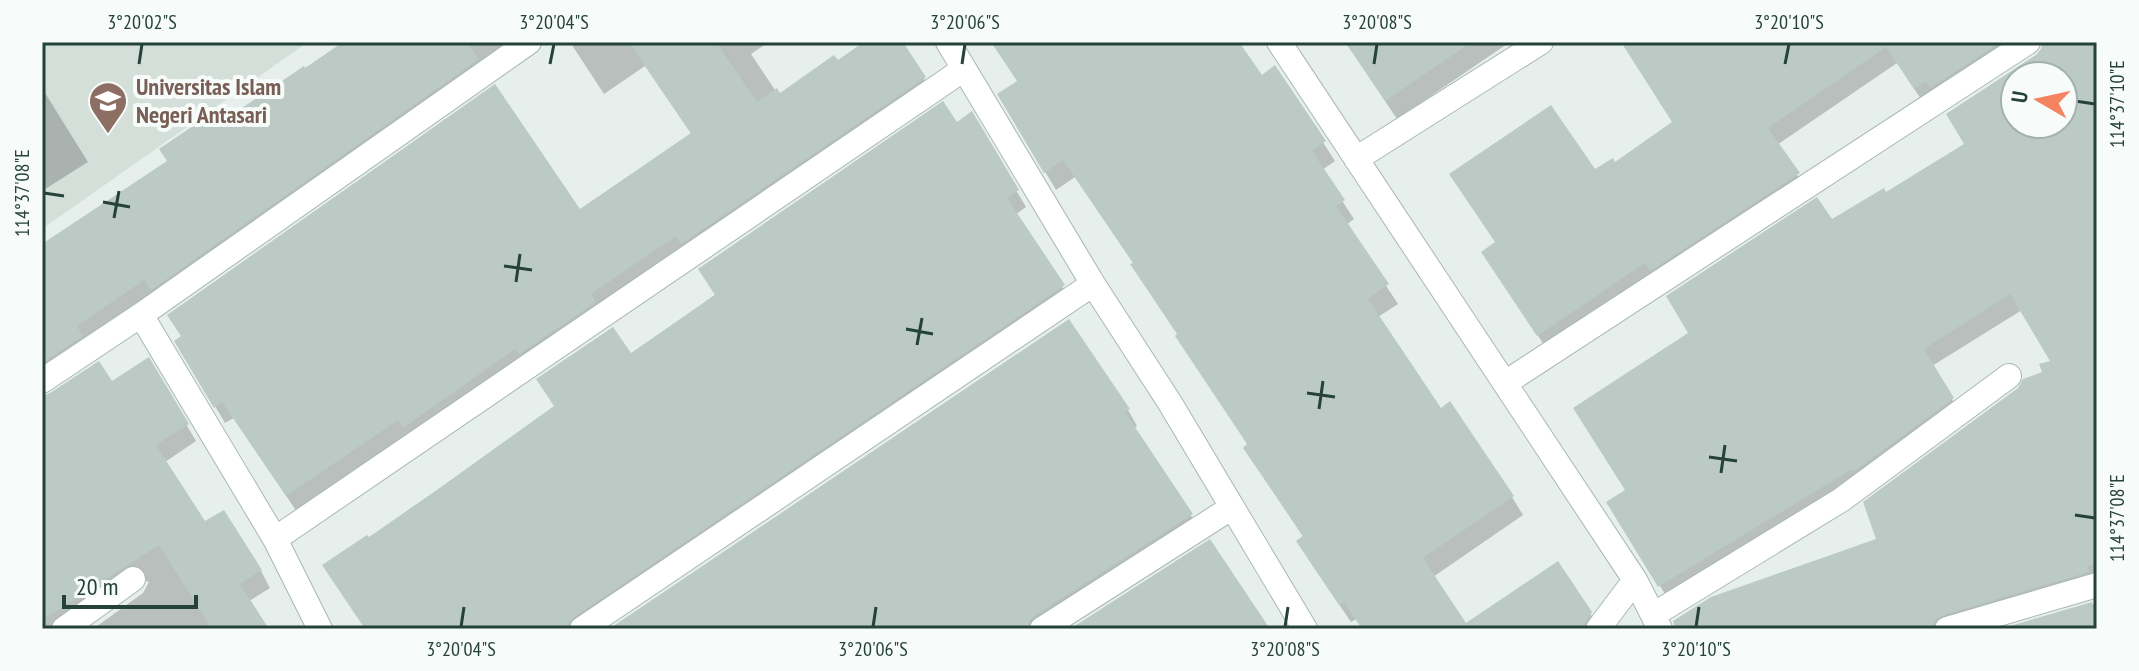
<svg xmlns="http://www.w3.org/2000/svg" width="2139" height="671" font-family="'PT Sans Narrow',sans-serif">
  <rect width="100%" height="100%" fill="#e6efeb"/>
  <path fill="#d4dfda" d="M 42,42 L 308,42 L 42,229 Z"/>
  <path fill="#0003" fill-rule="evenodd" d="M 346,42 L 531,42 L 42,386 L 42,247 Z
    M 570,42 L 769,42 L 751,54 L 779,96 L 837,62 L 867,42 L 900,42 L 934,94 L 297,512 L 234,418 L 225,423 L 177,341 L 579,212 L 692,135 L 645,66 L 604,94 Z
    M 1007,42 L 1237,42 L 1261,78 L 1275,68 L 1335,161 L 1322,170 L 1354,219 L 1346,225 L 1398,304 L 1378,317 L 1441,410 L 1512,497 L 1523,515 L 1433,577 L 1465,626 L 1590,613 L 1599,629 L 1363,629 L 1356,619 L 1351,622 L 1309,560 L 1304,538 L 1256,466 L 1249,446 L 1134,264 L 1075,177 L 1056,190 L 1000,95 L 1019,82 Z
    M 1346,42 L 1510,42 L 1397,119 Z
    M 1622,42 L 2097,42 L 2097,589 L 1960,629 L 1677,629 L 1878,540 L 2044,373 L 2052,362 L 2022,310 L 1932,366 L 1962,416 L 1670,602 L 1618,519 L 1627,491 L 1691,334 L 1832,222 L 1886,195 L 1966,144 L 1948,114 L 2038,56 L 2044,45 L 2038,43 L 1925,105 L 1897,63 L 1777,145 L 1808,191 L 1548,351 L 1494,269 L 1595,172 L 1615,165 L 1674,123 ZM 2015,76 L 2063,76 L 2063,124 L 2015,124 Z
    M 42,88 L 88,162 L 42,191 Z
    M 971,114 L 1026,207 L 1015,215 L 1072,302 L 587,629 L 366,629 L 368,540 Z
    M 148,360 L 196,441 L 165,462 L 205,524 L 223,512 L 261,571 L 270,588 L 249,601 L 267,629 L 93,629 L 143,593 L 149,582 L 143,580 L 71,629 L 42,629 L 42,398 L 112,384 Z
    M 1128,410 L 1137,426 L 1133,428 L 1201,531 L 1048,629 L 612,629 Z
    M 2097,603 L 2097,629 L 2007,629 Z"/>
  <path fill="#bbcac4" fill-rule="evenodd" d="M 343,42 L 467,42 L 479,59 L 151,290 L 144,280 L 77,326 L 83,336 L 42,363 L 42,244 L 167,161 L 159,149 L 218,109 L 226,119 L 304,66 L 305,68 Z
    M 629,42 L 716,42 L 757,102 L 777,88 L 780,93 L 834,55 L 838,60 L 864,42 L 903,42 L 926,77 L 681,244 L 676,236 L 591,294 L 596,302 L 519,354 L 515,349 L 403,428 L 398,420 L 286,496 L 222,402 L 214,408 L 174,341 L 181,336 L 167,315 L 495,84 L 580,209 L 691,133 Z
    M 991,42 L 1239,42 L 1262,75 L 1275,65 L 1326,141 L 1312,151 L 1345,200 L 1336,206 L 1389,284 L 1368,299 L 1441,408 L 1450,401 L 1514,496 L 1423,558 L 1466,623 L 1558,561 L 1592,612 L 1586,621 L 1583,629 L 1362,629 L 1344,602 L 1339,605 L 1296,541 L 1303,536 L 1243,448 L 1247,444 L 1175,336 L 1177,334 L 1130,264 L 1133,263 L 1063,160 L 1044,173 L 997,94 L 1017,81 Z
    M 1345,42 L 1472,42 L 1385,101 Z
    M 1621,42 L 2001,42 L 1930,88 L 1926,81 L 1914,89 L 1886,47 L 1768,128 L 1800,173 L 1650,271 L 1645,263 L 1537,336 L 1481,252 L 1495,242 L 1449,174 L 1551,105 L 1595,169 L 1613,158 L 1615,162 L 1672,122 Z
    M 2043,42 L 2097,42 L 2097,563 L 2088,566 L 2089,572 L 1943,615 L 1936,619 L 1932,629 L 1675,629 L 1673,621 L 1711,597 L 1876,539 L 1863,502 L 2018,388 L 2023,379 L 2042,372 L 2039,364 L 2050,361 L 2010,294 L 1924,349 L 1954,398 L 1853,472 L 1852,469 L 1658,587 L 1606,502 L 1625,490 L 1573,408 L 1688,333 L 1666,296 L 1817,197 L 1832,219 L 1884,188 L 1886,192 L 1964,144 L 1946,114 L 2036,55 L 2041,49 ZM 2015,76 L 2063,76 L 2063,124 L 2015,124 Z
    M 943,101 L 957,122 L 972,111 L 1019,190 L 1007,198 L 1065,285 L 574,617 L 569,622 L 567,629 L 365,629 L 322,565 L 367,535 L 369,537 L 434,492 L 554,406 L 536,379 L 613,327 L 631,353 L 715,295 L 698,269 Z
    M 1069,319 L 1130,409 L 1125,412 L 1193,514 L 1034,616 L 1029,621 L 1027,629 L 609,629 Z
    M 149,357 L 189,424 L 156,445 L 205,521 L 224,510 L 262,570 L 240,584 L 269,629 L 212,629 L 159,545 L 42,620 L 42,396 L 50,393 L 99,361 L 112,381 Z
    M 1210,539 L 1270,629 L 1070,629 Z
    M 2092,602 L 2097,629 L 2000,629 Z"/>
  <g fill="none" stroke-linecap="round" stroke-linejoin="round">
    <g stroke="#a8b8b2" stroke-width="26">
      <path id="minor" d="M 948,42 L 1093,284 L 1170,403 L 1305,629
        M 1279,42 L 1635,580 L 1660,629
        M 1356,159 L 1541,42
        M 42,381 L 141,315
        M 1505,383 L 2028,42
        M 275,539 L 964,69
        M 1653,615 L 1841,500 L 2009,376
        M 64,629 L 133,579
        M 320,629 L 275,539 L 141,315 L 529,42
        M 582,629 L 1093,284
        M 1042,629 L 1231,508
        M 1598,629 L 1635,580
        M 1947,629 L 2097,585"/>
    </g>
    <use href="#minor" stroke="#fff" stroke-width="24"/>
  </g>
  <path fill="none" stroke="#24423a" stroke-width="3" d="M 139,64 L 142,44M 550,64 L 554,44M 962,64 L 965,44M 1374,64 L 1377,44M 1785,64 L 1789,44M 2075,101 L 2095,104M 44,193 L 64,196M 103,202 L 130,207M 114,218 L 119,191M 504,266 L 532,270M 516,282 L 520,254M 906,329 L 933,334M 917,345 L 922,318M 1307,393 L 1335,397M 1319,409 L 1323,381M 1709,457 L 1737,461M 1721,473 L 1725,445M 2075,515 L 2095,518M 461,627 L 464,607M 873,627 L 876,607M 1285,627 L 1288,607M 1696,627 L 1699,607"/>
  <defs>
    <g id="university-pin" transform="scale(2)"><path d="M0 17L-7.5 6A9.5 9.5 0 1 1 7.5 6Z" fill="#8d6e63" stroke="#f7fbf9"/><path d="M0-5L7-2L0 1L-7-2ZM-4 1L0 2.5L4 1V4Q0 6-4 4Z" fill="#fff"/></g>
  </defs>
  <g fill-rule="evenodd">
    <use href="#university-pin" x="108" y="101"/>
  </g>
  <g text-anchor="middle" stroke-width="8" stroke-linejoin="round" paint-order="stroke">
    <g font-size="24" font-weight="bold" fill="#785e54" stroke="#f7fbf9" text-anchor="start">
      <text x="136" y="95">Universitas Islam<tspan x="136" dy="28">Negeri Antasari</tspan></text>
    </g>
  </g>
  <rect width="2139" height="671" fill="none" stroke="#f7fbf9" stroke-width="88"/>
  <g transform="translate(2039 100) rotate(279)"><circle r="38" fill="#f7fbf9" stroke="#a3b1ad" stroke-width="2"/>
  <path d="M0-6L14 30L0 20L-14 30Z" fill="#f4845f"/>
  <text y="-12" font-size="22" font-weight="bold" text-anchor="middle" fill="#24423a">U</text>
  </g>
  <path d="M64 595v12h132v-12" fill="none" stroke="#24423a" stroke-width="4"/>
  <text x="76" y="595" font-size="24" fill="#24423a" stroke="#f7fbf9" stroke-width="6" paint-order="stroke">20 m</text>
  <rect x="44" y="44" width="2051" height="583" fill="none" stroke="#24423a" stroke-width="3"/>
  <g font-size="20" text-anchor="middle" fill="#24423a">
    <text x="142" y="29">3°20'02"S</text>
    <text x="554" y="29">3°20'04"S</text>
    <text x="965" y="29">3°20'06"S</text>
    <text x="1377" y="29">3°20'08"S</text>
    <text x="1789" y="29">3°20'10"S</text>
    <text transform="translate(2117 104) rotate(-90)" y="7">114°37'10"E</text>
    <text transform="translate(22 193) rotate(-90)" y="7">114°37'08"E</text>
    <text transform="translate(2117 518) rotate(-90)" y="7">114°37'08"E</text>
    <text x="461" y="656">3°20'04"S</text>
    <text x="873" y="656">3°20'06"S</text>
    <text x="1285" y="656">3°20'08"S</text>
    <text x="1696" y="656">3°20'10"S</text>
  </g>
</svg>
